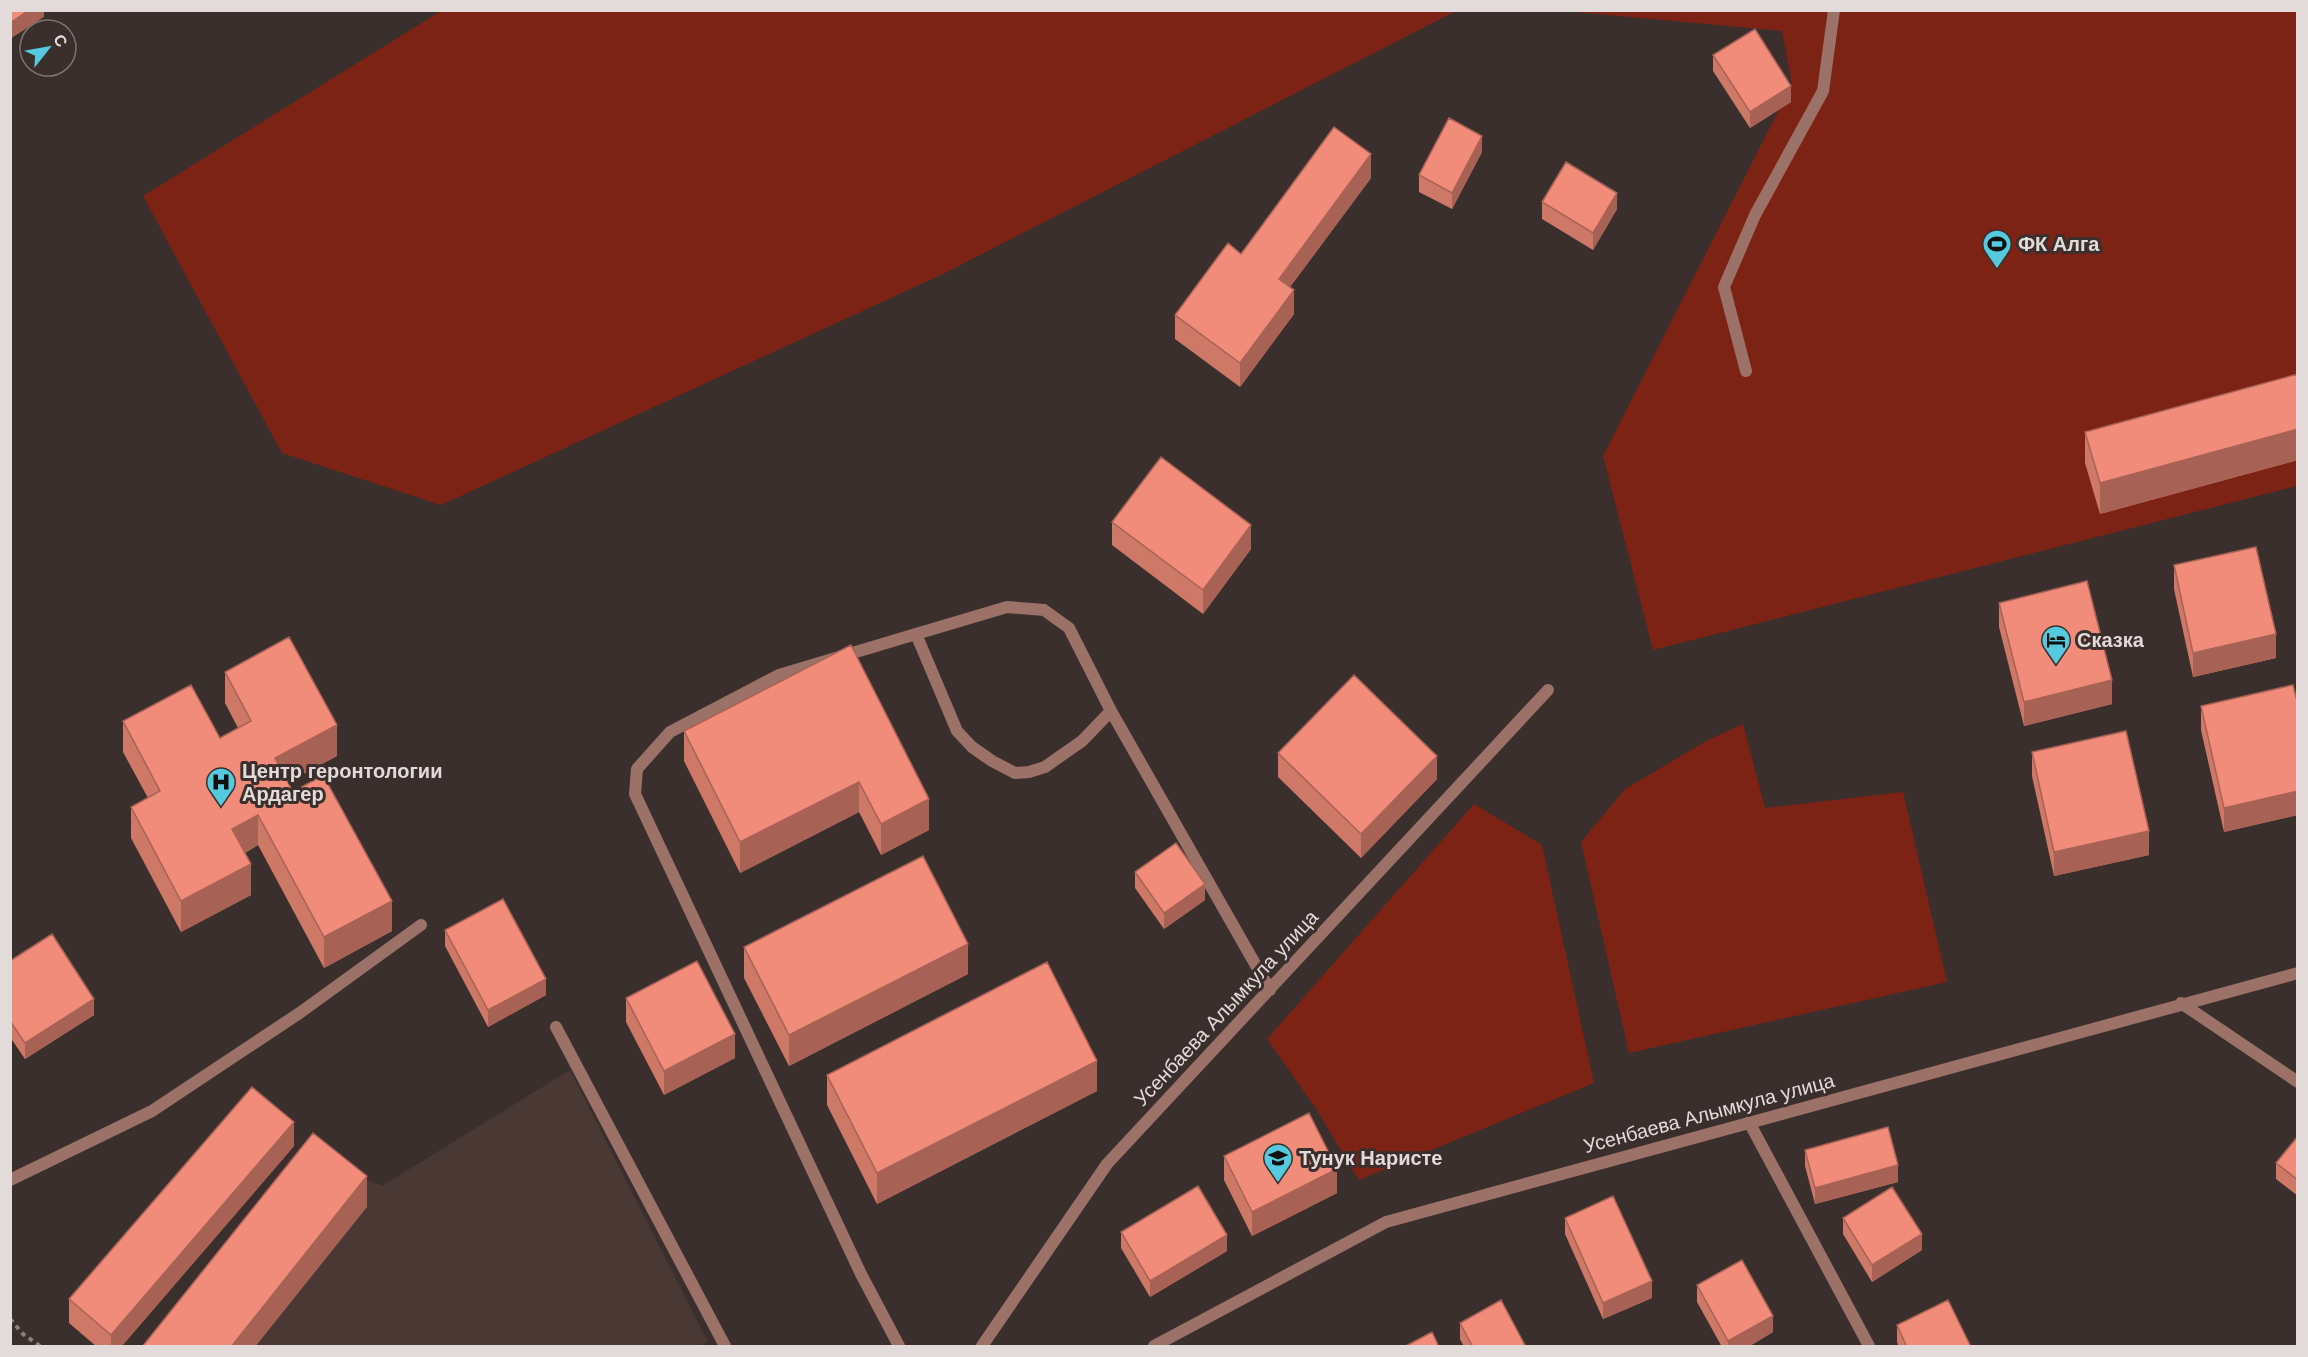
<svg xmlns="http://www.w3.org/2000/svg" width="2308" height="1357" font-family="Helvetica,sans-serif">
  <rect width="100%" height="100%" fill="#3a2f2c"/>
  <path fill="#4a3834" d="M 570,1070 L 708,1342 L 699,1346 L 160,1346 L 310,1156 L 382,1186 Z"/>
  <path fill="#7c2315" d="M 441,11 L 442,10 L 1456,11 L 943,274 L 441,505 L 282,453 L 143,196 Z
    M 1564,11 L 2297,11 L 2297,486 L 1653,650 L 1603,456 L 1792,84 L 1782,31 Z
    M 1743,724 L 1765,808 L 1903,792 L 1947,982 L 1629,1053 L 1581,842 L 1625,789 L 1706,741 Z
    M 1474,804 L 1542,845 L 1594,1083 L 1359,1180 L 1315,1107 L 1267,1039 Z"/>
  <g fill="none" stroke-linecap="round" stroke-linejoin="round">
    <path stroke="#89807e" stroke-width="4" stroke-dasharray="4.5 4.5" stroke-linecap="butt" d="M 10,1319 L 23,1334 L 40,1346"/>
    <path stroke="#9c7168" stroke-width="12" d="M 1746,371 L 1724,287 L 1755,215 L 1823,91 L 1834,10
      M 1111,711 L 1082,741 L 1045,767 L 1029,772 L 1015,773 L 992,761 L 972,747 L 957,731 L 916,634 L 1007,607 L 1044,610 L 1069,628 L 1111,711 L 1270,990
      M 556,1027 L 725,1346
      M 10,1180 L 152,1111 L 301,1012 L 421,925
      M 899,1346 L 861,1274 L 635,794 L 637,769 L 670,732 L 779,675 L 916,634
      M 982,1346 L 1107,1164 L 1548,690"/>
    <path stroke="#9c7168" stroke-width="12" d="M 2181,1003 L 2298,1082
      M 1749,1122 L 1869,1346
      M 1154,1346 L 1386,1222 L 2298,973"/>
  </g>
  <path fill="#ce7868" d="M 1713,55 L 1791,102 L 1750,128 L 1713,71 Z
    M 1482,152 L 1452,209 L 1419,192 L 1419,175 Z
    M 1371,178 L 1290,287 L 1294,314 L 1240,387 L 1175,339 L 1175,315 L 1241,254 Z
    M 1542,202 L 1617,209 L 1593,250 L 1542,219 Z
    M 2298,374 L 2298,460 L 2100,514 L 2085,463 L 2085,432 Z
    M 1112,522 L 1251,549 L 1203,614 L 1112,545 Z
    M 2174,565 L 2276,658 L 2193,677 L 2174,589 Z
    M 1999,603 L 2112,704 L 2024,726 L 1999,627 Z
    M 851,645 L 929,830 L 881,855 L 859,812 L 740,873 L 684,761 L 684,731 Z
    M 225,672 L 337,756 L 288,782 L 293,792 L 392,931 L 324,968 L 258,845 L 245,853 L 251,895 L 181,932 L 131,838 L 131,807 L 148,798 L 123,752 L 123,721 L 220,738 L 238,728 L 225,703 Z
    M 2298,705 L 2298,815 L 2224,832 L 2201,730 L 2201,706 Z
    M 2032,752 L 2149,855 L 2054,876 L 2032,776 Z
    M 1278,753 L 1437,779 L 1361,858 L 1278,777 Z
    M 1135,872 L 1205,900 L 1164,929 L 1135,888 Z
    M 445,930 L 546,995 L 488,1027 L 445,946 Z
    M 744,947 L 968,974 L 789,1066 L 744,978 Z
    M 10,961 L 94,1015 L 25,1059 L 10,1037 Z
    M 626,998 L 735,1058 L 664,1095 L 626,1022 Z
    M 827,1075 L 1097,1091 L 877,1204 L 827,1105 Z
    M 2298,1136 L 2298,1196 L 2276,1179 L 2276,1163 Z
    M 294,1146 L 121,1347 L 97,1347 L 69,1323 L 69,1299 Z
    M 1805,1150 L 1898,1182 L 1815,1204 L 1805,1166 Z
    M 1224,1156 L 1337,1193 L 1252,1236 L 1224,1180 Z
    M 1565,1218 L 1652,1298 L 1603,1319 L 1565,1234 Z
    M 1843,1218 L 1922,1250 L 1872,1282 L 1843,1234 Z
    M 1121,1232 L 1227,1251 L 1150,1297 L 1121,1248 Z
    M 1697,1285 L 1773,1332 L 1748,1347 L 1722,1347 L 1697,1302 Z
    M 1460,1323 L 1526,1347 L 1464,1347 L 1460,1339 Z
    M 1897,1325 L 1971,1347 L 1899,1347 L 1897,1342 Z"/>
  <path fill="#a86255" d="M 29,10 L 44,10 L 44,17 L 10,39 L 10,23 Z
    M 1791,86 L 1791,102 L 1750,128 L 1750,112 Z
    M 1482,136 L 1482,152 L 1452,209 L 1452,193 Z
    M 1371,154 L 1371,178 L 1279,302 L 1279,279 Z
    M 1617,193 L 1617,209 L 1593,250 L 1593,233 Z
    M 1294,290 L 1294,314 L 1240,387 L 1240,363 Z
    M 2298,429 L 2298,460 L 2100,514 L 2100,483 Z
    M 1251,525 L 1251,549 L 1203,614 L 1203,590 Z
    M 2276,634 L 2276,658 L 2193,677 L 2193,653 Z
    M 2112,680 L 2112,704 L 2024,726 L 2024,702 Z
    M 337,725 L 337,756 L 275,789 L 275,758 Z
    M 1437,756 L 1437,779 L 1361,858 L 1361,834 Z
    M 859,782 L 859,812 L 740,873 L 740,842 Z
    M 2298,791 L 2298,815 L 2224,832 L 2224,808 Z
    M 929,799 L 929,830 L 881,855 L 881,824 Z
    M 258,815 L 258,845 L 232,860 L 232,829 Z
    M 2149,831 L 2149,855 L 2054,876 L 2054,852 Z
    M 251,864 L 251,895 L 181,932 L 181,901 Z
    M 1205,884 L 1205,900 L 1164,929 L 1164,913 Z
    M 392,901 L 392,931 L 324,968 L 324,937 Z
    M 968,944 L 968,974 L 789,1066 L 789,1035 Z
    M 546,979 L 546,995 L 488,1027 L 488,1010 Z
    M 94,999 L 94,1015 L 25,1059 L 25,1043 Z
    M 735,1034 L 735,1058 L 664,1095 L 664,1071 Z
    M 1097,1061 L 1097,1091 L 877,1204 L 877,1173 Z
    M 294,1122 L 294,1146 L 121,1347 L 111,1347 L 111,1335 Z
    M 1898,1165 L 1898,1182 L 1815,1204 L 1815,1188 Z
    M 1337,1169 L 1337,1193 L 1252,1236 L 1252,1212 Z
    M 367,1176 L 367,1207 L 255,1347 L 231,1347 Z
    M 1922,1234 L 1922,1250 L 1872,1282 L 1872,1265 Z
    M 1227,1235 L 1227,1251 L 1150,1297 L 1150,1281 Z
    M 1652,1281 L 1652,1298 L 1603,1319 L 1603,1303 Z
    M 1773,1316 L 1773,1332 L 1748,1347 L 1728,1347 L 1728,1341 Z"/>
  <path fill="#f08c79" stroke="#a86255" stroke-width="1.5" d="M 10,10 L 29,10 L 10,23 Z
    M 1755,29 L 1791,86 L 1750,112 L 1713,55 Z
    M 1449,118 L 1482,136 L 1452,193 L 1419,175 Z
    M 1334,127 L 1371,154 L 1279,279 L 1294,290 L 1240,363 L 1175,315 L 1228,243 L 1241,254 Z
    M 1566,162 L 1617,193 L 1593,233 L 1542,202 Z
    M 2298,374 L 2298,429 L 2100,483 L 2085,432 Z
    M 1161,457 L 1251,525 L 1203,590 L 1112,522 Z
    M 2256,547 L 2276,634 L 2193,653 L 2174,565 Z
    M 2087,581 L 2112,680 L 2024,702 L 1999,603 Z
    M 289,637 L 337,725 L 275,758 L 293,792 L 323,775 L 392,901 L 324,937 L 258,815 L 232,829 L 251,864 L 181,901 L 131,807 L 160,791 L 123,721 L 191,685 L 220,738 L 251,721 L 225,672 Z
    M 851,645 L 929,799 L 881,824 L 859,782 L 740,842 L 684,731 Z
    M 1354,675 L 1437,756 L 1361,834 L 1278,753 Z
    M 2293,685 L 2298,705 L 2298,791 L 2224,808 L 2201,706 Z
    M 2126,731 L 2149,831 L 2054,852 L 2032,752 Z
    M 1176,843 L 1205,884 L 1164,913 L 1135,872 Z
    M 923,856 L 968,944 L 789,1035 L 744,947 Z
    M 503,899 L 546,979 L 488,1010 L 445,930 Z
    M 52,934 L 94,999 L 25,1043 L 10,1021 L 10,961 Z
    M 697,961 L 735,1034 L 664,1071 L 626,998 Z
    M 1047,962 L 1097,1061 L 877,1173 L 827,1075 Z
    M 252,1087 L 294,1122 L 111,1335 L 69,1299 Z
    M 1309,1113 L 1337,1169 L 1252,1212 L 1224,1156 Z
    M 1888,1127 L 1898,1165 L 1815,1188 L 1805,1150 Z
    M 313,1133 L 367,1176 L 231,1347 L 142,1347 Z
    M 2298,1136 L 2298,1180 L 2276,1163 Z
    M 1198,1186 L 1227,1235 L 1150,1281 L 1121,1232 Z
    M 1892,1187 L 1922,1234 L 1872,1265 L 1843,1218 Z
    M 1613,1196 L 1652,1281 L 1603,1303 L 1565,1218 Z
    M 1742,1260 L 1773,1316 L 1728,1341 L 1697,1285 Z
    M 1501,1300 L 1526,1347 L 1473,1347 L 1460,1323 Z
    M 1948,1300 L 1971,1347 L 1907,1347 L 1897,1325 Z
    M 1432,1332 L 1439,1347 L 1404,1347 Z"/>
  <defs>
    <g id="stadium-pin" transform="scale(1.5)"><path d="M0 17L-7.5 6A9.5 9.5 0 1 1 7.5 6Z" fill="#55cadf" stroke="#3a2f2c"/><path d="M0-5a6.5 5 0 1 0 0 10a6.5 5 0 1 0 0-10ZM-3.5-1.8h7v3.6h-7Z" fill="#111"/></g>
    <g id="hotel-pin" transform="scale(1.5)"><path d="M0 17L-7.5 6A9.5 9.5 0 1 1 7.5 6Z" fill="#55cadf" stroke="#3a2f2c"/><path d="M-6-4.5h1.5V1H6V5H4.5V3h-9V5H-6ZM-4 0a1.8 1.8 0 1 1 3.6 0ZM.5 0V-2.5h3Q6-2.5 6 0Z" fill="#111"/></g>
    <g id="hospital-pin" transform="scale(1.5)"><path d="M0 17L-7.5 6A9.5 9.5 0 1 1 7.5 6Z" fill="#55cadf" stroke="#3a2f2c"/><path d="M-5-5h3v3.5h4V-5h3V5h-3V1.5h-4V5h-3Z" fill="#111"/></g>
    <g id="school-pin" transform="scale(1.5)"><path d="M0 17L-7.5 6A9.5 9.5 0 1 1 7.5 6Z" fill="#55cadf" stroke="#3a2f2c"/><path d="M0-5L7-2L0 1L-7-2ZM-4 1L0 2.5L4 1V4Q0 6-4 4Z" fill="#111"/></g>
  </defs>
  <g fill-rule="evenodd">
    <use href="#stadium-pin" x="1997" y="244"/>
    <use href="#hotel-pin" x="2056" y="640"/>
    <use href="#hospital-pin" x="221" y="782"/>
    <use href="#school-pin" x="1278" y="1158"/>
  </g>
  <g text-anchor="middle" stroke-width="6" stroke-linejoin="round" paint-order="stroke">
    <g font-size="20" font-weight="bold" fill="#e2dbd9" stroke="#3a2f2c" text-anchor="start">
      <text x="2018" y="251">ФК Алга</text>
      <text x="2077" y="647">Сказка</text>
      <text x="242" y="778">Центр геронтологии<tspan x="242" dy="23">Ардагер</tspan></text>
      <text x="1299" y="1165">Тунук Наристе</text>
    </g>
    <g font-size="20" fill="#e2dbd9" stroke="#3a2f2c">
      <text transform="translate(1226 1008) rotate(-47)" y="7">Усенбаева Алымкула улица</text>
      <text transform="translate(1709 1113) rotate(-15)" y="7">Усенбаева Алымкула улица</text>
    </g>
  </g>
  <rect width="2308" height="1357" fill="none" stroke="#e2dbd9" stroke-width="24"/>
  <g transform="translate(48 48) rotate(59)"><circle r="28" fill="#3a2f2c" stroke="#7d7471" stroke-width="1.5"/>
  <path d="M0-4.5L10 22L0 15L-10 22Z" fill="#55cadf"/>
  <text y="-9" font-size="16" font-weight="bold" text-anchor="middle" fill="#e2dbd9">С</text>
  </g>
</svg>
